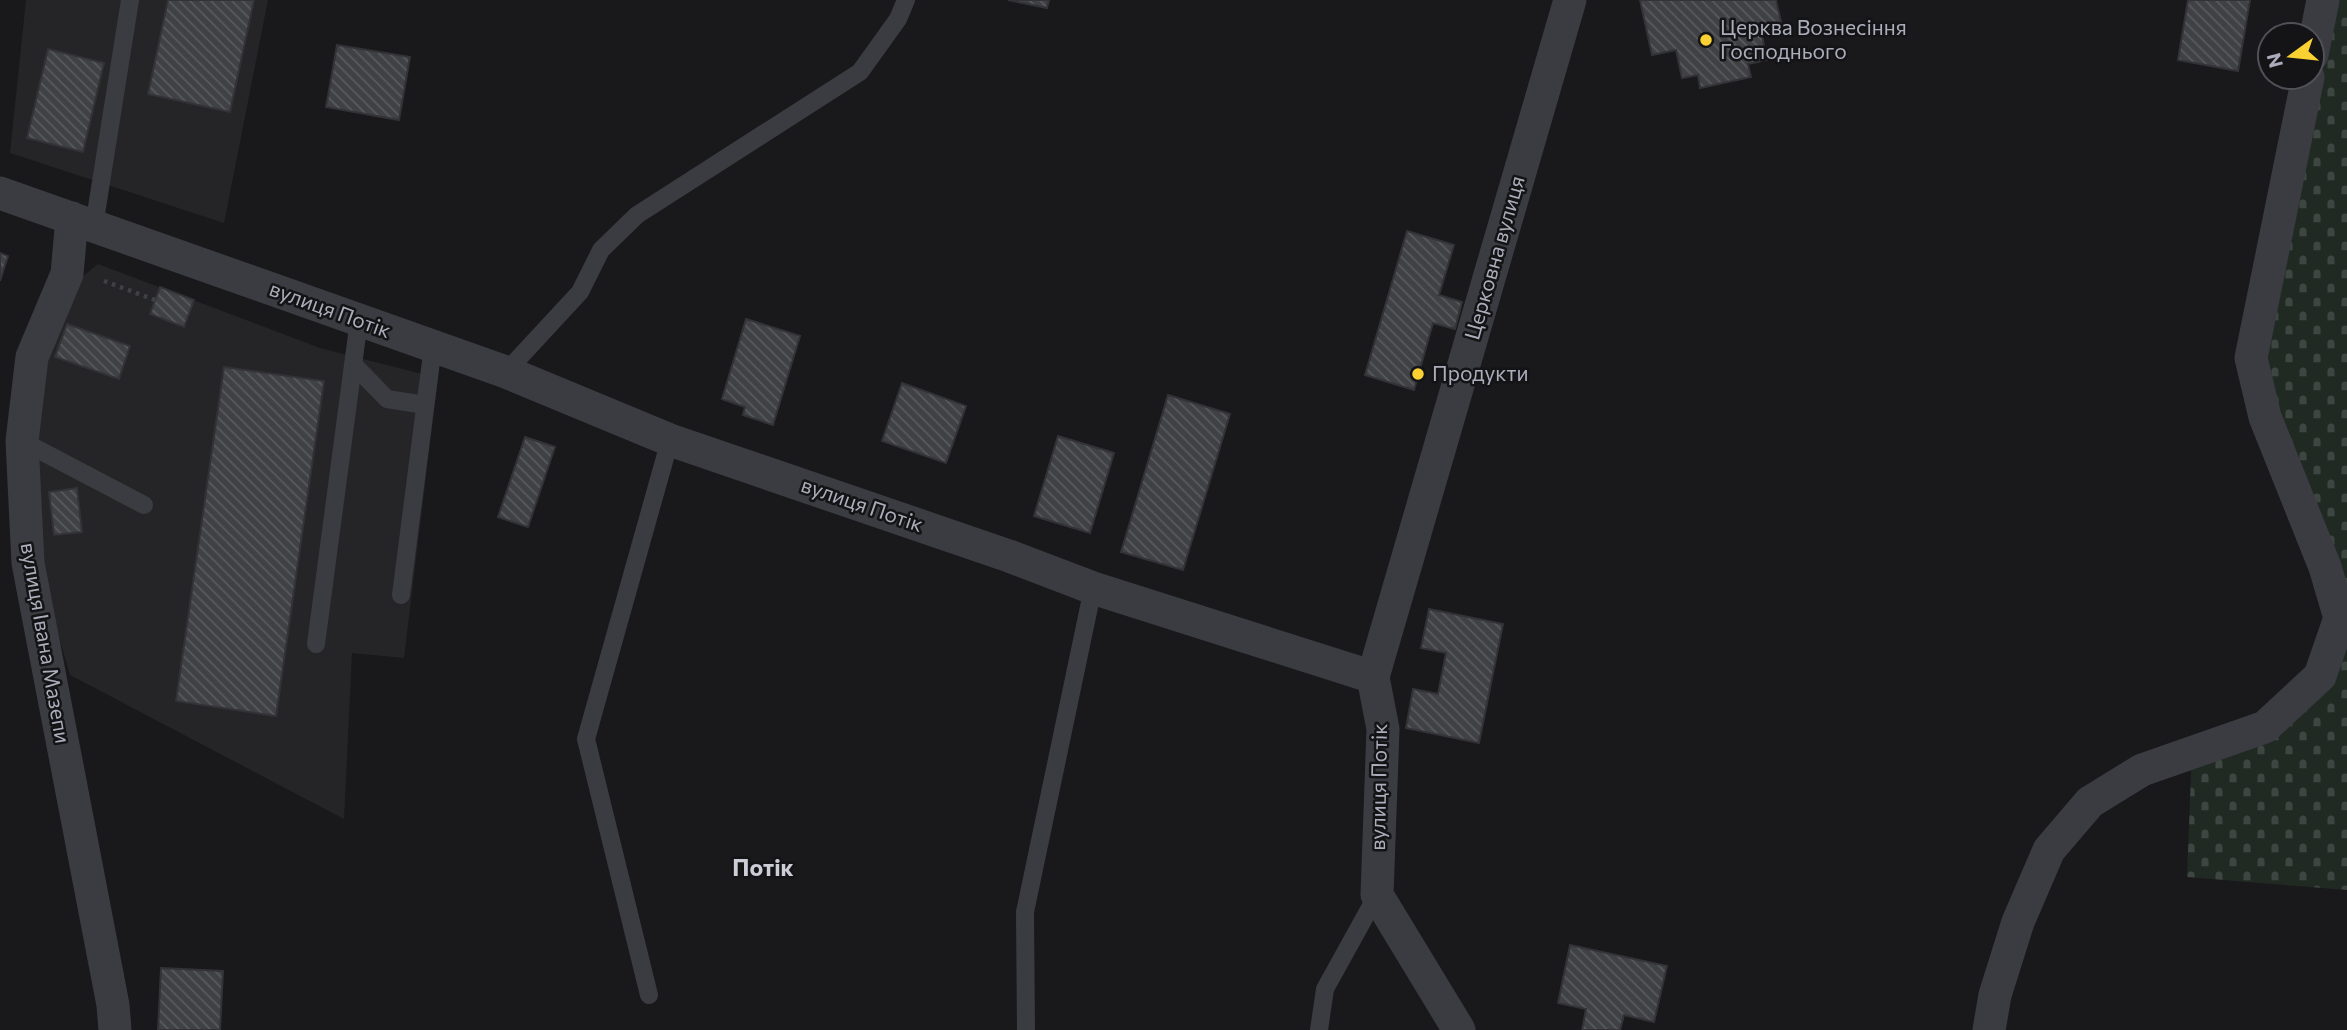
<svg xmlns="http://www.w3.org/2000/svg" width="2347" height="1030" font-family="Commissioner,sans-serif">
  <defs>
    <pattern id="cemetery-stones" width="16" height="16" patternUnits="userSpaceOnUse" patternTransform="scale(1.75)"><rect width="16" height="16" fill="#202a23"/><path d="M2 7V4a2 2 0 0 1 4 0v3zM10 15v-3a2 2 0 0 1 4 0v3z" fill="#3e4641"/></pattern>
    <pattern id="building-back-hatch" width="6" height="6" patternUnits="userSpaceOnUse" patternTransform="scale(1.75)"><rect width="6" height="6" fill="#404145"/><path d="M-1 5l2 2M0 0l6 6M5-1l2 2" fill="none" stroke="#595a5e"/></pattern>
  </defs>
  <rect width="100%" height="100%" fill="#19191b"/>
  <path fill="#252528" d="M 26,0 L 268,0 L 224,223 L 10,153 Z
    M 98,264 L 320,348 L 438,378 L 404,658 L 352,653 L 344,819 L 70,675 L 33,549 L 29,402 L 67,289 Z"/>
  <path fill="url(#cemetery-stones)" d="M 2322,0 L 2347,0 L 2347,890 L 2187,877 L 2192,749 L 2261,714 L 2322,650 L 2331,607 L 2250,361 Z"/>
  <path fill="url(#building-back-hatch)" stroke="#333337" stroke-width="2" d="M 168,0 L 254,0 L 230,112 L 148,94 Z
    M 1008,0 L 1049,0 L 1047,8 Z
    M 1640,0 L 1776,0 L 1782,26 L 1761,31 L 1767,60 L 1748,64 L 1751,77 L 1700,88 L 1698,75 L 1682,78 L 1676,50 L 1652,55 Z
    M 2188,0 L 2250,0 L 2238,71 L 2178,60 Z
    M 337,45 L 410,57 L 399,120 L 326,107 Z
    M 48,49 L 104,63 L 83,152 L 27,138 Z
    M 1407,231 L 1454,245 L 1439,295 L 1462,302 L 1455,329 L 1433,323 L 1414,390 L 1365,375 Z
    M 0,253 L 8,256 L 0,281 Z
    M 160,287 L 194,300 L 184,327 L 150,314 Z
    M 746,319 L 800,336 L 773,425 L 743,415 L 745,407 L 722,399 Z
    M 67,324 L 130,346 L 119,379 L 55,357 Z
    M 224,367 L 324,381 L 276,716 L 176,701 Z
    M 902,383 L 966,406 L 946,463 L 882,441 Z
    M 1168,395 L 1230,414 L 1183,570 L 1121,552 Z
    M 1058,436 L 1114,453 L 1090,533 L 1034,516 Z
    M 525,437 L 555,447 L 528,527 L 498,517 Z
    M 77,488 L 82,532 L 54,535 L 49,492 Z
    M 1429,609 L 1503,624 L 1479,743 L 1406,728 L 1413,689 L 1438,694 L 1446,653 L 1421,648 Z
    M 1570,945 L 1667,966 L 1654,1022 L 1624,1015 L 1620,1030 L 1582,1030 L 1586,1009 L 1558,1003 Z
    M 161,968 L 223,971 L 220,1030 L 158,1030 Z"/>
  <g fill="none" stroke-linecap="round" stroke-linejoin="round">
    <path stroke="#3f4147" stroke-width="4.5" stroke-dasharray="3.5 5" stroke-linecap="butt" d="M 104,281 L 155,300"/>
    <path stroke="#3b3c42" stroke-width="18" d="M 94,226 L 130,0
      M 353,364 L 387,399 L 425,405
      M 506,372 L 580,292 L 601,250 L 637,215 L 860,72 L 898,19 L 906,0
      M 22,441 L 144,505
      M 401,595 L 433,346
      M 316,644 L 359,320
      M 649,995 L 586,739 L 670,440
      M 1026,1030 L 1025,912 L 1093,588
      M 1319,1030 L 1325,989 L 1377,895"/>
    <path stroke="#3b3c42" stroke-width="33" d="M 2312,55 L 2323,0
      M 0,193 L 506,372 L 670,440 L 1009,556 L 1093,588 L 1373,677 L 1383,729 L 1377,895 L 1459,1030
      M 72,218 L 67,274 L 32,357 L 22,441 L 28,563 L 113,1005 L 115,1030
      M 1373,677 L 1570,0
      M 1989,1030 L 1995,995 L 2018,922 L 2049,850 L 2090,802 L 2142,770 L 2265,727 L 2320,676 L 2340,618 L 2325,567 L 2265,417 L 2251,358 L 2308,77"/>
  </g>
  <g fill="#fad132" stroke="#141416" stroke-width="2.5">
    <circle cx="1706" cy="40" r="7"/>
    <circle cx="1418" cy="374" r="7"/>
  </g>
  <g text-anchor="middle" stroke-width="5" stroke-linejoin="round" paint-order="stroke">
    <g font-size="21" fill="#abadbb" stroke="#141416" text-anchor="start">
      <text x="1720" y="35">Церква Вознесіння<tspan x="1720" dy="24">Господнього</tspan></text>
      <text x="1432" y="381">Продукти</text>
    </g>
    <g font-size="21" fill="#abadbb" stroke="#141416">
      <text transform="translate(1495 258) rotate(-74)" y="7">Церковна вулиця</text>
      <text transform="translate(330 310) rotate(20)" y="7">вулиця Потік</text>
      <text transform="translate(862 505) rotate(19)" y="7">вулиця Потік</text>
      <text transform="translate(45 643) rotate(80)" y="7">вулиця Івана Мазепи</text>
      <text transform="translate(1379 787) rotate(-89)" y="7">вулиця Потік</text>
    </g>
    <g font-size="23" font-weight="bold" fill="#cccdd7" stroke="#141416">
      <text x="763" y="876">Потік</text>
    </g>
  </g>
  <g transform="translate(2291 56) rotate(255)"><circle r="33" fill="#141416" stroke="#505158" stroke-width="2"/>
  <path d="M0-5L12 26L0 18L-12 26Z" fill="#fad132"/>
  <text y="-10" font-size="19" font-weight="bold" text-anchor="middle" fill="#abadbb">N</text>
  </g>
</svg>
